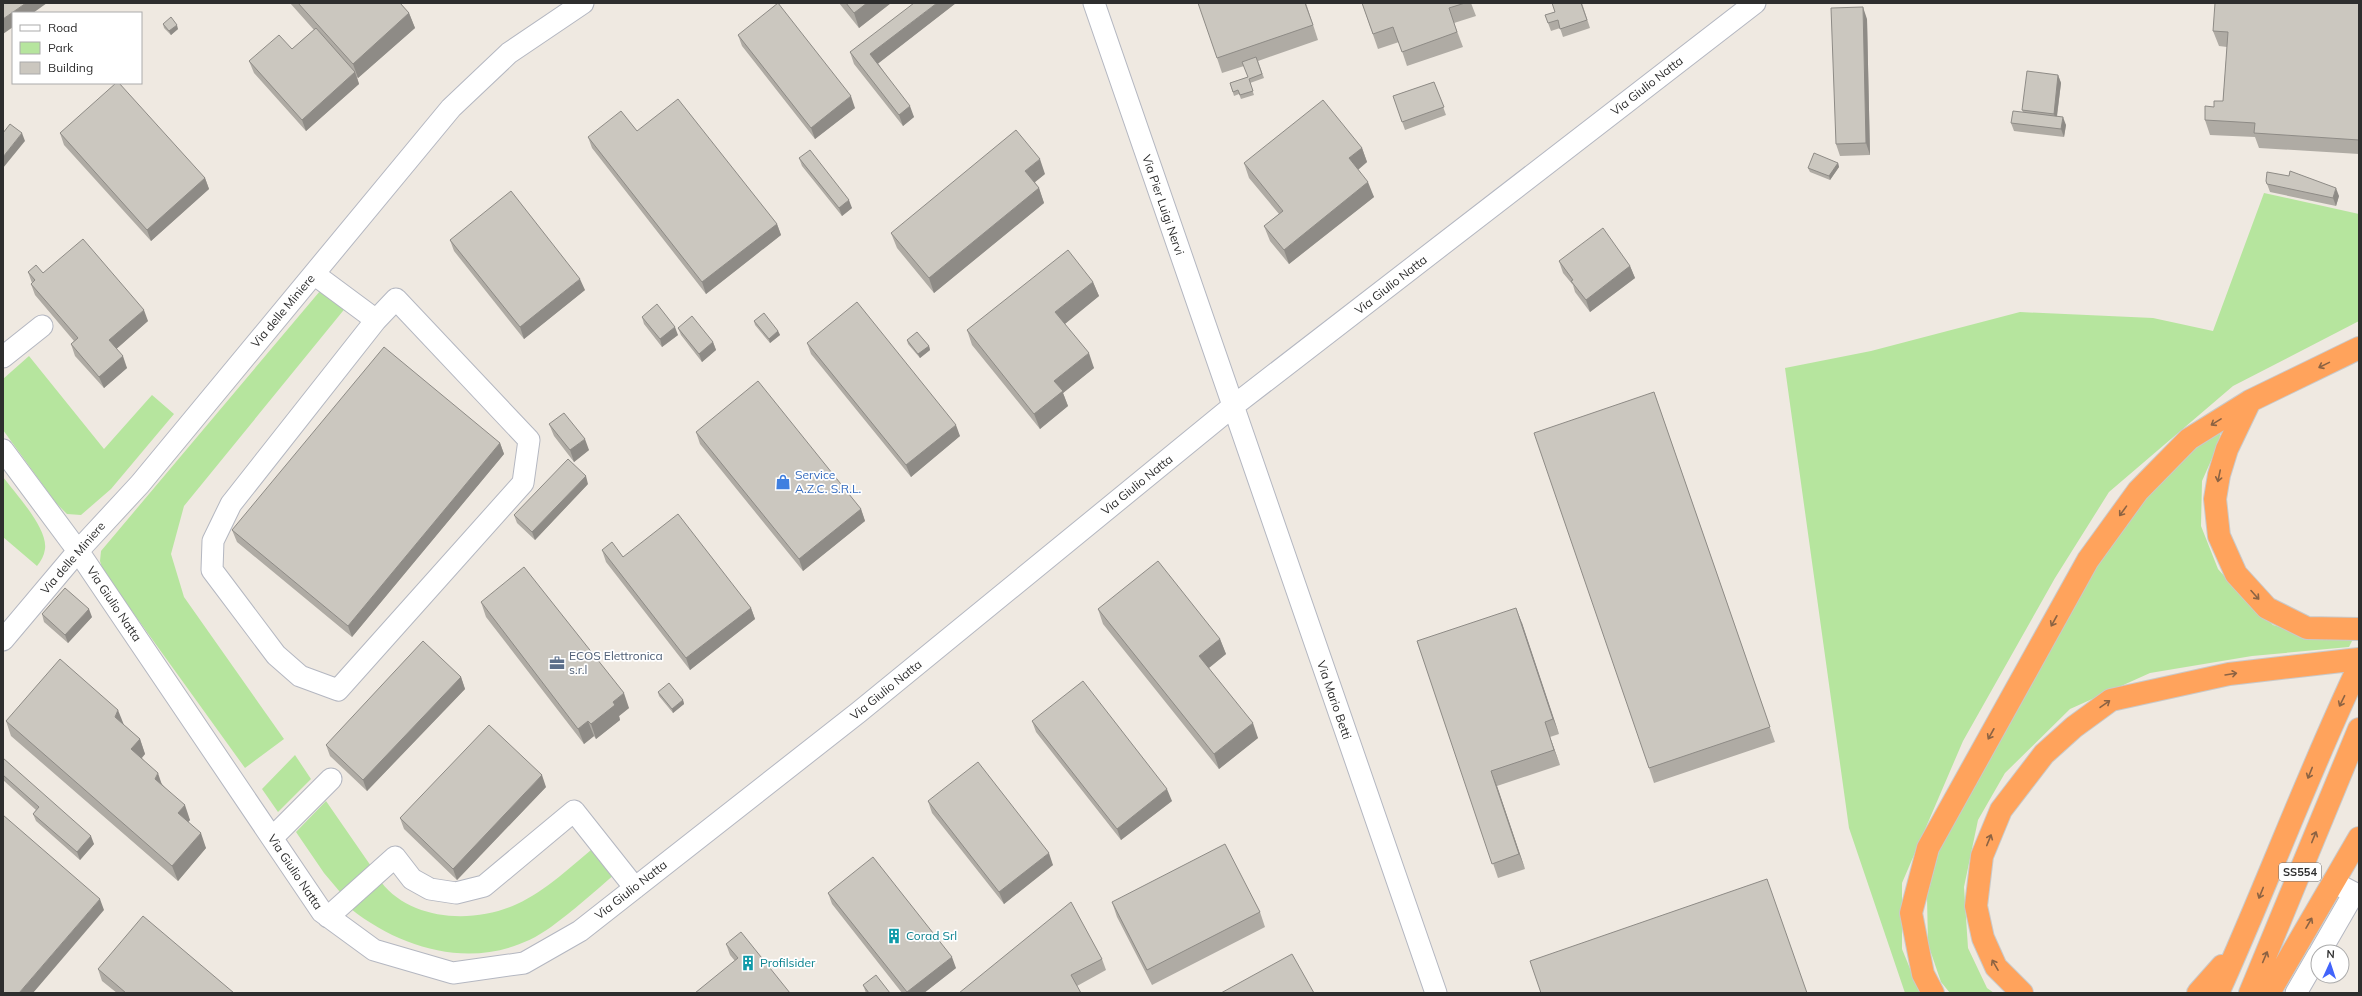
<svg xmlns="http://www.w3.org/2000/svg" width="2362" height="996" font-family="Mulish,sans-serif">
  <rect width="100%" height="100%" fill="#efe9e1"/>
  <path fill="#b6e59e" d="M 2264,193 L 2359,214 L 2359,321 L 2233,386 L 2109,492 L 2055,578 L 1963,741 L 1902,883 L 1902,949 L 1920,993 L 1905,993 L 1849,828 L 1785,368 L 1871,351 L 2020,312 L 2153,318 L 2213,331 Z
    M 320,291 L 347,306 L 184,506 L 171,554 L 184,597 L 284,739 L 245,768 L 103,571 L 100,561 L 101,551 Z
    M 29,356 L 104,449 L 152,395 L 174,414 L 111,489 L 81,515 L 67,514 L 56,503 L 3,430 L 3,379 Z
    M 2221,431 L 2218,445 L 2202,481 L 2201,526 L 2218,569 L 2240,594 L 2273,625 L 2322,640 L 2353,639 L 2349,647 L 2252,656 L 2150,673 L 2070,709 L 2005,773 L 1978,820 L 1964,887 L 1968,948 L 1987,988 L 1994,993 L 1950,993 L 1941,982 L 1928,944 L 1927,897 L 1941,844 L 2102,558 L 2158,482 L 2210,436 Z
    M 3,477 C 15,493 48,528 45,549 C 44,556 41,561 37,566 L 3,537 Z
    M 295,755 L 311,779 L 278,812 L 262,789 Z
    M 326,801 L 373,869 L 340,892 L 324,873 L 296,832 Z
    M 596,846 L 615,874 C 594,892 573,911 551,927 C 487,973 408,954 351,909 L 381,882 C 411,921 474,924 517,904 C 546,891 571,866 596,846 Z"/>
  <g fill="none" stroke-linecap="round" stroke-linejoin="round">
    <g stroke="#b4b7c1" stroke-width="23">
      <path id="minor" d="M 1094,3 L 1436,993
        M 314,274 L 376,320 L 396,299 L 529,440 L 523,483 L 338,690 L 300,676 L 276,655 L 212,570 L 213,541 L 231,504 L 376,320
        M 3,357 L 42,326
        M 3,450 L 78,551 L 322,912 L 374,950 L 453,973 L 524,963 L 580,931 L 859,712 L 1232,407 L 1755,3
        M 3,640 L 78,551 L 140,484 L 451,108 L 509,53 L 583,3
        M 272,838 L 331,779
        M 328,917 L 395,857 L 412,879 L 430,889 L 456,893 L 484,886 L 574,811 L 635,888
        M 2320,952 L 2354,893 L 2333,882
        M 2296,993 L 2318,955"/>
    </g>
    <g stroke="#c9c9c9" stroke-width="24">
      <path id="highway" d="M 2250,401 L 2227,449 L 2219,475 L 2215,499 L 2219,536 L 2236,574 L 2267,608 L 2307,628 L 2359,629
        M 1933,993 L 1923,974 L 1911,913 L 1928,848 L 2088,560 L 2138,491 L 2189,439 L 2250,401 L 2359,348
        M 2022,993 L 1996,967 L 1983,938 L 1976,906 L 1982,856 L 2001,810 L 2044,754 L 2074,727 L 2111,700 L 2229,674 L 2359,659
        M 2198,993 L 2222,966
        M 2218,993 C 2267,885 2308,773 2359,666
        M 2250,993 L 2359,729
        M 2269,993 L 2359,838"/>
    </g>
    <use href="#minor" stroke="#fff" stroke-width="21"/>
    <use href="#highway" stroke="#ffa35c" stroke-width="22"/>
  </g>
  <path fill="#afaba4" d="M 290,3 L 400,3 L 409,13 L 415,28 L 358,78 L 357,77 L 359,84 L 306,131 L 254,73 L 249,61 L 292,49 L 314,30 Z
    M 839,3 L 891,3 L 859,28 Z
    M 956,3 L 878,63 L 914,117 L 903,126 L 854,64 L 850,52 Z
    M 1306,3 L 1318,40 L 1258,61 L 1264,78 L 1250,83 L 1254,95 L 1241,99 L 1239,94 L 1234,96 L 1230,83 L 1248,77 L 1244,66 L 1222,73 L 1217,58 Z
    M 1362,3 L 1471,3 L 1476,16 L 1454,23 L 1463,47 L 1407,66 L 1399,42 L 1378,49 Z
    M 1582,3 L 1590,28 L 1563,37 L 1560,28 L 1551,31 L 1545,15 Z
    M 2359,3 L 2359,154 L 2259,148 L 2255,137 L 2210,135 L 2205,120 L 2214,107 L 2223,101 L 2227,47 L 2219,46 L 2213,31 Z
    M 1867,19 L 1870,155 L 1840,156 L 1836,144 Z
    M 163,24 L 178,29 L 171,35 L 164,28 Z
    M 738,35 L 855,108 L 815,139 L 742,46 Z
    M 2058,75 L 2061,83 L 2057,117 L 2066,125 L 2064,137 L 2014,131 L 2011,123 L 2023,112 L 2022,110 Z
    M 1434,82 L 1446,115 L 1405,130 L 1393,96 Z
    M 637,131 L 777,224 L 781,235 L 706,294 L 592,148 L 588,137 Z
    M 60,133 L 205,178 L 209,189 L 151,241 L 64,145 Z
    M 1362,148 L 1367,162 L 1358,170 L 1374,197 L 1289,264 L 1270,241 L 1264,226 L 1279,214 L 1249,178 L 1244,163 Z
    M 799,158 L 852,208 L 842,216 L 802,166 Z
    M 1838,163 L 1839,167 L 1830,180 L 1810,172 L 1808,168 Z
    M 1045,174 L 1035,182 L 1039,188 L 1044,203 L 934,293 L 897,248 L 891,233 Z
    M 2289,176 L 2339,196 L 2336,206 L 2270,192 L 2266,181 Z
    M 450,240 L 585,290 L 524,339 L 454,251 Z
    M 1559,261 L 1630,266 L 1635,278 L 1590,312 L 1575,292 L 1573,285 L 1563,273 Z
    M 28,272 L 43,273 L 148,321 L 116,349 L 127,368 L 104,388 L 75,356 L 71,344 L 74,341 L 35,295 L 31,284 L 32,283 Z
    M 1093,282 L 1099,296 L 1065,324 L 1094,368 L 1063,393 L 1068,406 L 1040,429 L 972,345 L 967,330 Z
    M 642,317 L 678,335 L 662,347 L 644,324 Z
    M 754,321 L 778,331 L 780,335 L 770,343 L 755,325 Z
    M 678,328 L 713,342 L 716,350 L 702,362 L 681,335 Z
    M 907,340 L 929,346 L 930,350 L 920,358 L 908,344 Z
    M 807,343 L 960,436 L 911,477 L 811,354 Z
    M 1654,392 L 1775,742 L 1654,783 L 1649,768 Z
    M 549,424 L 589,450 L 574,462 L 554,436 Z
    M 696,432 L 861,509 L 865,521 L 803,571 L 700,444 Z
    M 500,443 L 504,454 L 352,637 L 237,542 L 232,530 Z
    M 588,484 L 535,540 L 517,523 L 514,515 Z
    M 602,550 L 623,557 L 751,608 L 755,619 L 690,670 L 606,562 Z
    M 481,602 L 629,708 L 619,716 L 620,720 L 596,739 L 594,736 L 584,744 L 486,617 Z
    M 1098,609 L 1220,639 L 1226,654 L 1209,668 L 1258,738 L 1219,769 L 1103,624 Z
    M 42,614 L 92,617 L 68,643 L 44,622 Z
    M 1522,623 L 1559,734 L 1550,737 L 1560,765 L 1497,786 L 1525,869 L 1498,878 L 1417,641 Z
    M 461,677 L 465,689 L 367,791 L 330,756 L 326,745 Z
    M 658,692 L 683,700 L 684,704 L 673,713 L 659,696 Z
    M 6,721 L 124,725 L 140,739 L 145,754 L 142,758 L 190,820 L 188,822 L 206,848 L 178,881 L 11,736 Z
    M 1032,721 L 1172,801 L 1121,840 L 1036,732 Z
    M 3,758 L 94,844 L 80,860 L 36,821 L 33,814 L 36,810 L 3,780 Z
    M 546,787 L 457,880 L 404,829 L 400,818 Z
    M 928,801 L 1053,865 L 1004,904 L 932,813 Z
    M 828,893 L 956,968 L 924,993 L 902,993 L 832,904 Z
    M 1112,902 L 1260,912 L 1265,927 L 1152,985 L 1117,917 Z
    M 726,944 L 790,993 L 735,961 L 730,955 Z
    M 1102,959 L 1106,970 L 1077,986 L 959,993 Z
    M 98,969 L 234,993 L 117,993 L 102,981 Z
    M 863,985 L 890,993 L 866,993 Z"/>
  <path fill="#8e8b86" d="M 26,3 L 47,3 L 33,13 L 13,13 L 13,27 L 3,34 L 3,19 Z
    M 867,3 L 891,3 L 859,28 L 854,13 Z
    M 937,3 L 956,3 L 875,66 L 870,54 Z
    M 1863,7 L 1867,19 L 1870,155 L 1866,143 Z
    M 409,13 L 415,28 L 358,78 L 353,64 Z
    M 177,25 L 178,29 L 171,35 L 169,31 Z
    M 355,72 L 359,84 L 306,131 L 302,120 Z
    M 2058,75 L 2061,83 L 2056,122 L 2054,114 Z
    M 851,96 L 855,108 L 815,139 L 811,128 Z
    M 910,106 L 914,117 L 903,126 L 899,115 Z
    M 2063,117 L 2066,125 L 2064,137 L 2061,129 Z
    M 22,133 L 25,141 L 3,168 L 3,157 Z
    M 1362,148 L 1367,162 L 1354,173 L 1349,158 Z
    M 1040,159 L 1045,174 L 1030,186 L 1025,171 Z
    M 1838,163 L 1839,167 L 1830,180 L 1829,176 Z
    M 205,178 L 209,189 L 151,241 L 147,230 Z
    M 1368,182 L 1374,197 L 1289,264 L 1284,250 Z
    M 1039,188 L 1044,203 L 934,293 L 929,278 Z
    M 2336,188 L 2339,196 L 2336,206 L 2333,198 Z
    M 849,200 L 852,208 L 842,216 L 839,208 Z
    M 777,224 L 781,235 L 706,294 L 702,282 Z
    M 1630,266 L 1635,278 L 1590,312 L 1586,300 Z
    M 580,279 L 585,290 L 524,339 L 520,327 Z
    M 1093,282 L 1099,296 L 1061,327 L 1055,312 Z
    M 144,310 L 148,321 L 113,352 L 109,340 Z
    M 675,327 L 678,335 L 662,347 L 660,339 Z
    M 778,331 L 780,335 L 770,343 L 769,339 Z
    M 713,342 L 716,350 L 702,362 L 699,354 Z
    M 929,346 L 930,350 L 920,358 L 918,354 Z
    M 1089,353 L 1094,368 L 1063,393 L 1068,406 L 1040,429 L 1034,414 L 1054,381 Z
    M 123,356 L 127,368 L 104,388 L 99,377 Z
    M 956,425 L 960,436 L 911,477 L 906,465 Z
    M 585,439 L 589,450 L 574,462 L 570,450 Z
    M 500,443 L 504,454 L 352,637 L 348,626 Z
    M 586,476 L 588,484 L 535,540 L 532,532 Z
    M 861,509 L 865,521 L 803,571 L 799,559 Z
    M 751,608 L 755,619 L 690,670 L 686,658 Z
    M 1516,608 L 1522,623 L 1559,734 L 1553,719 Z
    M 89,609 L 92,617 L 68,643 L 65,635 Z
    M 1220,639 L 1226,654 L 1205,671 L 1199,656 Z
    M 461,677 L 465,689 L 367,791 L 363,780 Z
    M 624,693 L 629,708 L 619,716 L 620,720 L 596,739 L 591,724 L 613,702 Z
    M 683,700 L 684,704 L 673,713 L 672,709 Z
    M 118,710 L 124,725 L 120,732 L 115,717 Z
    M 588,721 L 594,736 L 584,744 L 578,729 Z
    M 1545,722 L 1550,737 L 1560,765 L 1554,750 Z
    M 1253,723 L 1258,738 L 1219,769 L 1214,754 Z
    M 140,739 L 145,754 L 136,764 L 131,749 Z
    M 1491,771 L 1497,786 L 1525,869 L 1519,854 Z
    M 158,773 L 163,788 L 155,779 Z
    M 542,775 L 546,787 L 457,880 L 453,869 Z
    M 1167,789 L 1172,801 L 1121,840 L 1117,829 Z
    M 185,805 L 190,820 L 183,828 L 178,813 Z
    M 201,833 L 206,848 L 178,881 L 172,866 Z
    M 91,836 L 94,844 L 80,860 L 77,852 Z
    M 1049,853 L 1053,865 L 1004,904 L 999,892 Z
    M 100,899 L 104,910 L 33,993 L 19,993 Z
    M 952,957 L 956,968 L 924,993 L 907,993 L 907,992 Z"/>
  <path fill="#cbc7bf" stroke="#8e8b86" d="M 3,3 L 26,3 L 3,19 Z
    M 298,3 L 400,3 L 409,13 L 353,64 Z
    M 778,3 L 851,96 L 811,128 L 738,35 Z
    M 846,3 L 867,3 L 854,13 Z
    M 914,3 L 937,3 L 870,54 L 910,106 L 899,115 L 850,52 Z
    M 1198,3 L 1305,3 L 1313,25 L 1217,58 Z
    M 1362,3 L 1465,3 L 1449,8 L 1457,32 L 1402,52 L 1393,27 L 1373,34 Z
    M 1552,3 L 1581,3 L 1587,20 L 1560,29 L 1558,20 L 1548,23 L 1545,15 L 1555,12 Z
    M 2215,3 L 2359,3 L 2359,140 L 2254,133 L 2255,123 L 2205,120 L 2205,106 L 2214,107 L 2214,101 L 2223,101 L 2228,32 L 2213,31 Z
    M 1863,7 L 1866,143 L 1836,144 L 1831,8 Z
    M 171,17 L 177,25 L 169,31 L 163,24 Z
    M 316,28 L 355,72 L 302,120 L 249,61 L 279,35 L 292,49 Z
    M 1256,57 L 1262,74 L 1249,79 L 1253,91 L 1240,95 L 1238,90 L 1233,92 L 1230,83 L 1248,77 L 1242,62 Z
    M 2027,71 L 2058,75 L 2054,114 L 2022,110 Z
    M 1434,82 L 1444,107 L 1402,122 L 1393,96 Z
    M 116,83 L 119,83 L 205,178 L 147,230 L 60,133 Z
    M 678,99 L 777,224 L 702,282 L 588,137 L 621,111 L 637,131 Z
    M 1323,100 L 1362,148 L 1349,158 L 1368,182 L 1284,250 L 1264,226 L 1283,211 L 1244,163 Z
    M 2013,111 L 2063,117 L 2061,129 L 2011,123 Z
    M 10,124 L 22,133 L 3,157 L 3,133 Z
    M 1016,130 L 1040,159 L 1025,171 L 1039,188 L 929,278 L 891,233 Z
    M 810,150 L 849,200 L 839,208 L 799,158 Z
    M 1814,153 L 1838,163 L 1829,176 L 1808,168 Z
    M 2290,171 L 2336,188 L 2333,198 L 2267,184 L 2266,181 L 2267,172 L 2289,176 Z
    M 511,191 L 580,279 L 520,327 L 450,240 Z
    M 1603,228 L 1630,266 L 1586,300 L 1571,281 L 1573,280 L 1559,261 Z
    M 83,239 L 144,310 L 109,340 L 123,356 L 99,377 L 71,344 L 78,338 L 31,284 L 35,280 L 28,272 L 36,265 L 43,273 Z
    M 1068,250 L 1093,282 L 1055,312 L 1089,353 L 1054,381 L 1063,391 L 1034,414 L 967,330 Z
    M 857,302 L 956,425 L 906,465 L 807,343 Z
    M 657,304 L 675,327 L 660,339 L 642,317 Z
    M 764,313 L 778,331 L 769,339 L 754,321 Z
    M 692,316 L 713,342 L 699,354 L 678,328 Z
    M 917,332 L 929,346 L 918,354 L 907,340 Z
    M 384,347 L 500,443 L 348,626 L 232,530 Z
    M 758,381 L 861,509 L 799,559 L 696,432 Z
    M 1654,392 L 1770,727 L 1649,768 L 1534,433 Z
    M 564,413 L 585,439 L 570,450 L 549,424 Z
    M 568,459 L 586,476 L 532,532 L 514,515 Z
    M 678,514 L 751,608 L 686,658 L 602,550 L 612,542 L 623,557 Z
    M 1158,561 L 1220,639 L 1199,656 L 1253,723 L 1214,754 L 1098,609 Z
    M 524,567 L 624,693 L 613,702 L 615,705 L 591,724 L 588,721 L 578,729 L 481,602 Z
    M 65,588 L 89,609 L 65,635 L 42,614 Z
    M 1516,608 L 1553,719 L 1545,722 L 1554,750 L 1491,771 L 1519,854 L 1492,864 L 1417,641 Z
    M 423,641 L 461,677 L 363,780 L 326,745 Z
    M 60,659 L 118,710 L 115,717 L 140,739 L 131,749 L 158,773 L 155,779 L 185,805 L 178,813 L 201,833 L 172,866 L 6,721 Z
    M 1083,681 L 1167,789 L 1117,829 L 1032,721 Z
    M 669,683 L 683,700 L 672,709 L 658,692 Z
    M 489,725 L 542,775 L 453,869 L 400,818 Z
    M 3,758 L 91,836 L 77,852 L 33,814 L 39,807 L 3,775 Z
    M 978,762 L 1049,853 L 999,892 L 928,801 Z
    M 3,815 L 100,899 L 19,993 L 3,993 Z
    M 1225,844 L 1260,912 L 1147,970 L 1112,902 Z
    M 873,857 L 952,957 L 907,992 L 828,893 Z
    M 1767,879 L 1807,993 L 1541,993 L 1530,961 Z
    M 1071,902 L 1102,959 L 1071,975 L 1081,993 L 959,993 Z
    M 143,916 L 234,993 L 126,993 L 98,969 Z
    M 741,932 L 790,993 L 695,993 L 738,958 L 726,944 Z
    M 1292,954 L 1314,993 L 1221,993 Z
    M 876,975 L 890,993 L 869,993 L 863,985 Z"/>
  <defs><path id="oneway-shaft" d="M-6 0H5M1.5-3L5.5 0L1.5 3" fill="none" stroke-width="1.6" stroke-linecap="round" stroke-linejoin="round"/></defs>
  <g stroke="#8c6343">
    <use href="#oneway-shaft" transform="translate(2324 365) rotate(154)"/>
    <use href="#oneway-shaft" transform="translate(2216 422) rotate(148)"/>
    <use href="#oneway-shaft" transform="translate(2219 476) rotate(102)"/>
    <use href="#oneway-shaft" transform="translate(2123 511) rotate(126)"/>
    <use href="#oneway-shaft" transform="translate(2255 595) rotate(48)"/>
    <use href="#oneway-shaft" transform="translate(2054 621) rotate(119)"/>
    <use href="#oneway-shaft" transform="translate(2231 674) rotate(-9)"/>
    <use href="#oneway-shaft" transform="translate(2342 701) rotate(116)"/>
    <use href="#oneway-shaft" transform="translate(2105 704) rotate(-35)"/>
    <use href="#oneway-shaft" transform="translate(1991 734) rotate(119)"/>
    <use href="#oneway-shaft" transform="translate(2310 773) rotate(112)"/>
    <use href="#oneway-shaft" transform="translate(2314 837) rotate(-68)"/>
    <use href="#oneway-shaft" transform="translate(1989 840) rotate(-68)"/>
    <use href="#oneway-shaft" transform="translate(2261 893) rotate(112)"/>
    <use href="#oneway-shaft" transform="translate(2309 923) rotate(-60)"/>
    <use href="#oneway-shaft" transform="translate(2265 957) rotate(-67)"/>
    <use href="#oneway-shaft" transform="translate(1995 965) rotate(-120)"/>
  </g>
  <defs>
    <g id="shop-bare" transform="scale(1.2)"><path d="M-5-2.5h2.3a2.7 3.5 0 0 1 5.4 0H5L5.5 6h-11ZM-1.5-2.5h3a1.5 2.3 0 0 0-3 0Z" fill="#3f7fe0" stroke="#fff" stroke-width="2.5" paint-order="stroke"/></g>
    <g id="office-bare" transform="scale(1.2)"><path d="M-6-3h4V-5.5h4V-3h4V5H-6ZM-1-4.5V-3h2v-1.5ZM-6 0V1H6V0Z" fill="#5c6f8a" stroke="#fff" stroke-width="2.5" paint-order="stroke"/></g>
    <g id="building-bare" transform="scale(1.2)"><path d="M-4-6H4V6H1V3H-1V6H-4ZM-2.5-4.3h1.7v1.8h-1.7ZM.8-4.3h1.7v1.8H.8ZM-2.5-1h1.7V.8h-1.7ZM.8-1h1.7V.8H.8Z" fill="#0f9aa8" stroke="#fff" stroke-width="2.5" paint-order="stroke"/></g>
  </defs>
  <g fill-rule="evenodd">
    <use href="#shop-bare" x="783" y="482"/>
    <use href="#office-bare" x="557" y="663"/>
    <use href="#building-bare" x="894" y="936"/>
    <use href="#building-bare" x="748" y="963"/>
  </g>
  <g text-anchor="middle" stroke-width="3.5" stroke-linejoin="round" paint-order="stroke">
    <rect fill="#fff" stroke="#6d6d6d" stroke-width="1" x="2279" y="863" width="42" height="18" rx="3"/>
    <g font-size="11" font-weight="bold" fill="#2e2e2e">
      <text x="2300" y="876">SS554</text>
    </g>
    <g font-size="12" fill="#2e2e2e" stroke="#fff">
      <text transform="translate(1647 86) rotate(-38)" y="4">Via Giulio Natta</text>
      <text transform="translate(1163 205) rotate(71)" y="4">Via Pier Luigi Nervi</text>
      <text transform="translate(1391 285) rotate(-38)" y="4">Via Giulio Natta</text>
      <text transform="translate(283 311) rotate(-50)" y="4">Via delle Miniere</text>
      <text transform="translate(1137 485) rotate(-39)" y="4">Via Giulio Natta</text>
      <text transform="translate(73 558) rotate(-49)" y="4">Via delle Miniere</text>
      <text transform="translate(114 604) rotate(56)" y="4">Via Giulio Natta</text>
      <text transform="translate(886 690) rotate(-39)" y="4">Via Giulio Natta</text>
      <text transform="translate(1334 700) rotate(71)" y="4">Via Mario Betti</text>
      <text transform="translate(295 872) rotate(56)" y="4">Via Giulio Natta</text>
      <text transform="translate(631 890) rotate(-38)" y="4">Via Giulio Natta</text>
    </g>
    <g font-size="12" fill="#366cbe" stroke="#fff" text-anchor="start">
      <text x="795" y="479">Service<tspan x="795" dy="14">A.Z.C. S.R.L.</tspan></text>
    </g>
    <g font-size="12" fill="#4e5e75" stroke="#fff" text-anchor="start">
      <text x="569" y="660">ECOS Elettronica<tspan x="569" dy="14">s.r.l</tspan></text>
    </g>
    <g font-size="12" fill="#0d838f" stroke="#fff" text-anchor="start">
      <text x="906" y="940">Corad Srl</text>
      <text x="760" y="967">Profilsider</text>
    </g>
  </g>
  <rect width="2362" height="996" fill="none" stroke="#2e2e2e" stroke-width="8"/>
  <rect x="12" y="12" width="130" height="72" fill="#ffffff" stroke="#ababab"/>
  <rect x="20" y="25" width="20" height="6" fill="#ffffff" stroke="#ababab"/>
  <text x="48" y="32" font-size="12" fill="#2e2e2e">Road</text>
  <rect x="20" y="42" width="20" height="12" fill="#b6e59e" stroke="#ababab"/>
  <text x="48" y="52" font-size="12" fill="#2e2e2e">Park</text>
  <rect x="20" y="62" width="20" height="12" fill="#cbc7bf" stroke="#ababab"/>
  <text x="48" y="72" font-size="12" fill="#2e2e2e">Building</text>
  <g transform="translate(2330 964) rotate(3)"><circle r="19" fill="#ffffff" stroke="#ababab"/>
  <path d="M0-3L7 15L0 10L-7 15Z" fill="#4264fb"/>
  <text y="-6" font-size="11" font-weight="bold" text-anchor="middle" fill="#2e2e2e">N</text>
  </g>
</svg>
